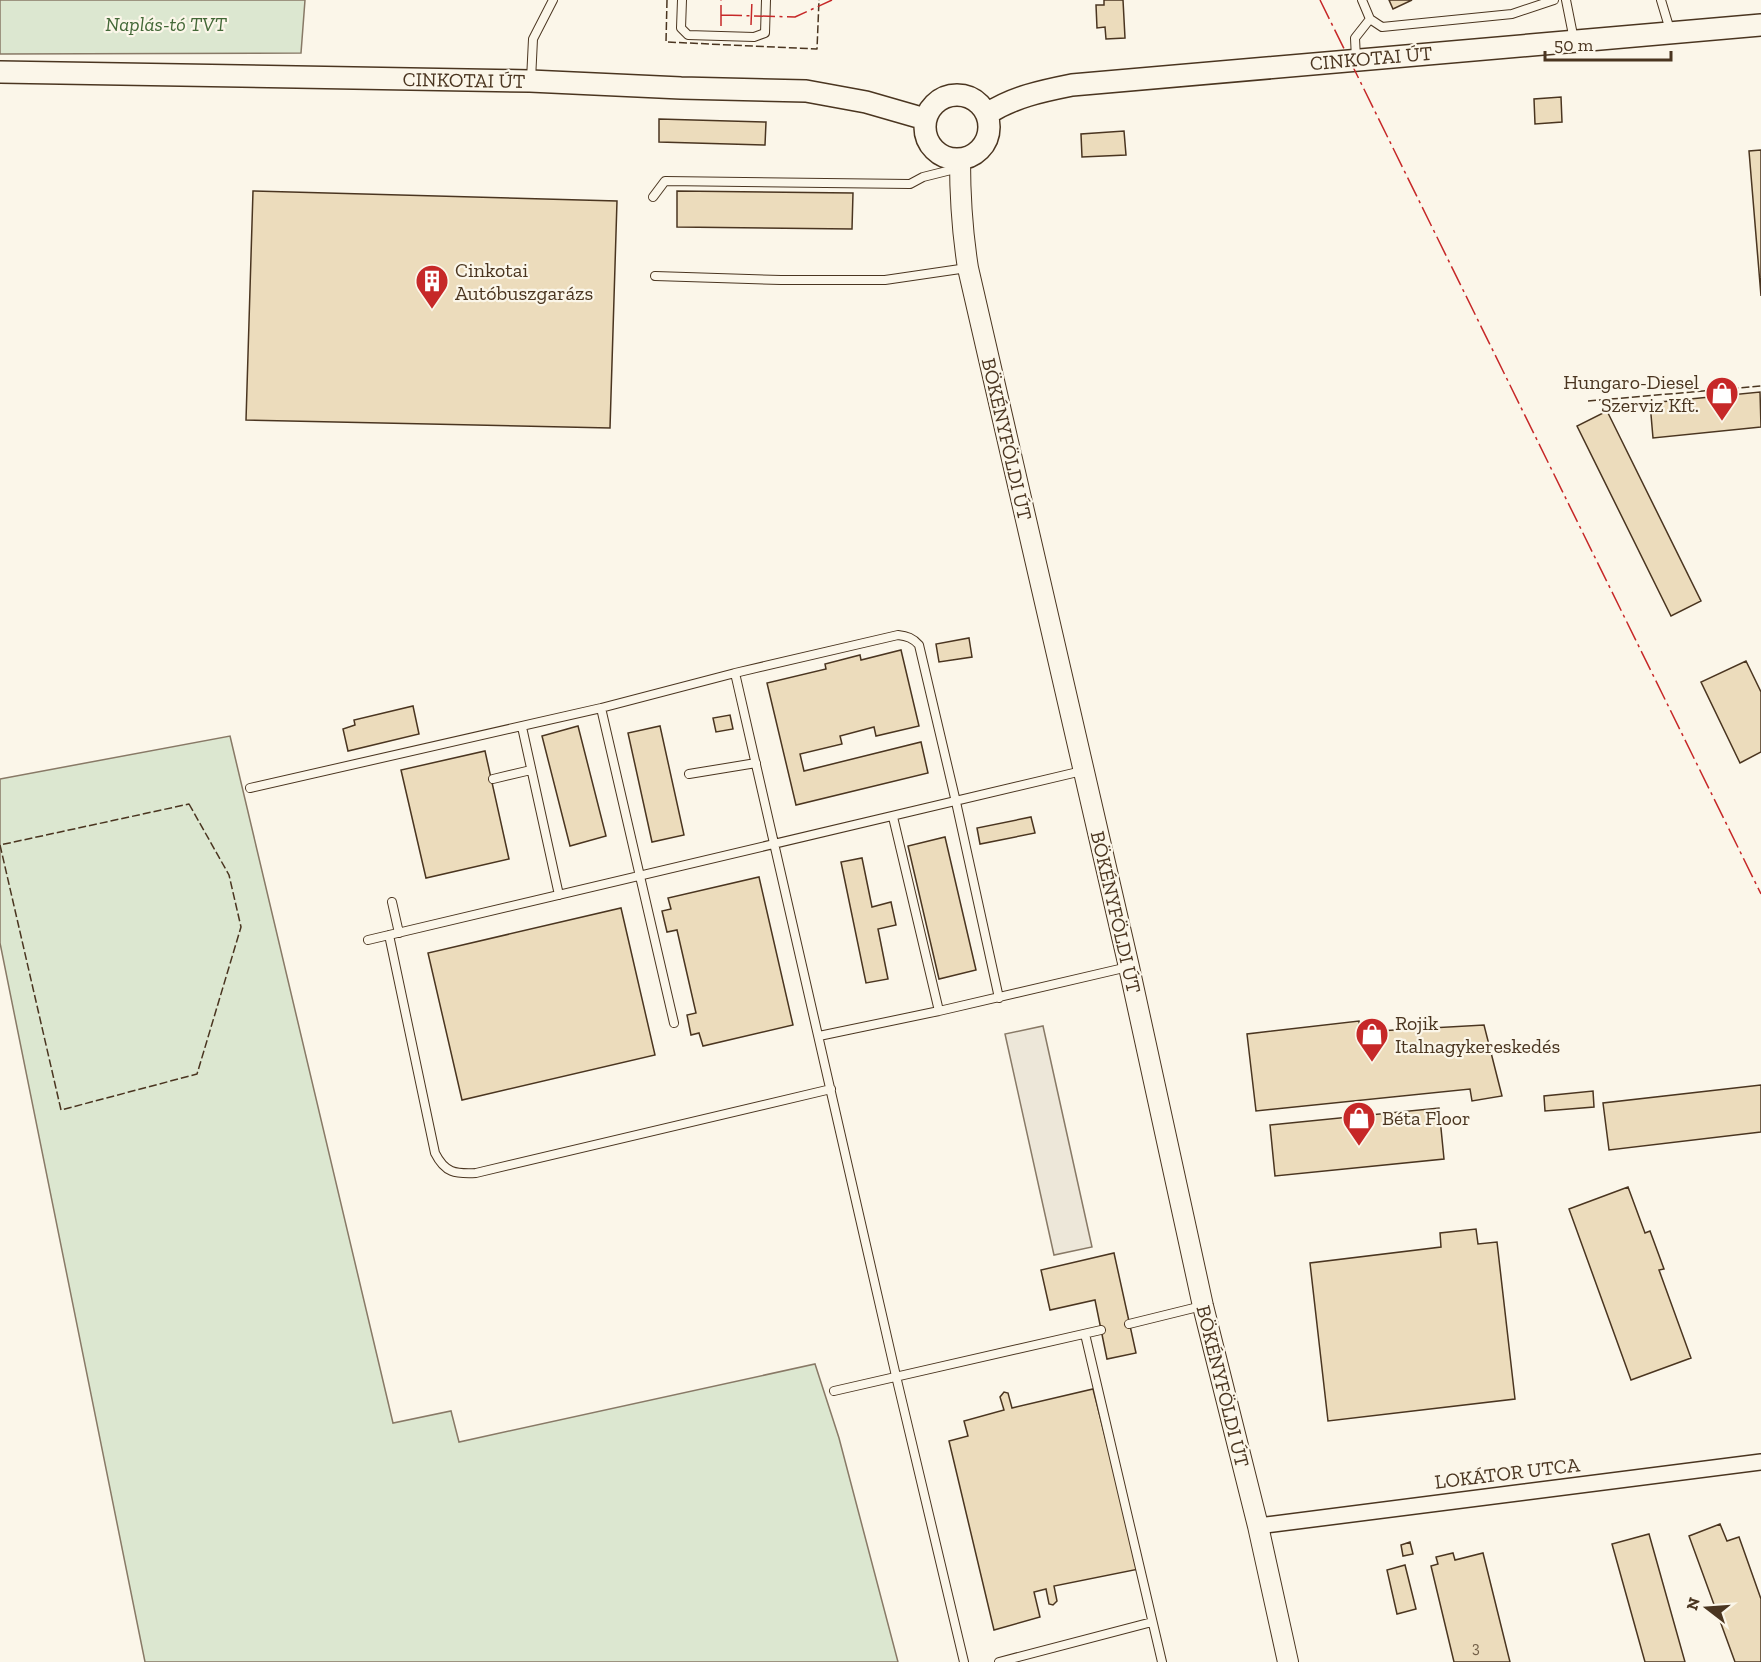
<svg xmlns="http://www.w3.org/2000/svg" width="1761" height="1662" font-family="'Zilla Slab',serif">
  <rect width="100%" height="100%" fill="#fbf6e9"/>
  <path fill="#dce7d0" stroke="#887966" stroke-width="1.5" d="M 0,0 L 305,0 L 301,53 L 0,54 Z
    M 230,736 L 393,1423 L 451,1411 L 459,1442 L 815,1364 L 839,1438 L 898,1662 L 145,1662 L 0,943 L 0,779 Z"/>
  <path fill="#ede7d9" stroke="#887966" stroke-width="1.5" d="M 1043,1026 L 1092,1247 L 1054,1255 L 1005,1034 Z"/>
  <path fill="#ecdcbc" stroke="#4a3520" stroke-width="1.5" d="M 1104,0 L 1123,0 L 1125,38 L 1106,39 L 1105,27 L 1097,28 L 1096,5 L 1104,5 Z
    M 1389,0 L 1412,0 L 1393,9 Z
    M 1561,97 L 1562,122 L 1535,124 L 1534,99 Z
    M 659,119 L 766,122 L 765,145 L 659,142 Z
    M 1124,131 L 1126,155 L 1082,157 L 1081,134 Z
    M 1761,150 L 1761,296 L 1749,151 Z
    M 253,191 L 617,201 L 610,428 L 246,420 Z
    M 677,191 L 853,193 L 852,229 L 677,227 Z
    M 1760,392 L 1761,427 L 1653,438 L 1650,403 Z
    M 1607,411 L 1701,601 L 1671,616 L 1577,426 Z
    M 969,638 L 972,657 L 939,662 L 936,644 Z
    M 901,650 L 919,726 L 876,736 L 874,727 L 840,736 L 842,744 L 800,754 L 804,771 L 921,742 L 928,773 L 796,805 L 767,683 L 826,669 L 825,664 L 860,655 L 861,660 Z
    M 1746,661 L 1761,692 L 1761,752 L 1740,763 L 1701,682 Z
    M 413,706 L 419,734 L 348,751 L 343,729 L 355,725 L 354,720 Z
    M 730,715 L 733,729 L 716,732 L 713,718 Z
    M 578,726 L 606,836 L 570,846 L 542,736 Z
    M 660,726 L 684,835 L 652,842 L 628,733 Z
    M 485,751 L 509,859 L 426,878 L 401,770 Z
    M 1031,817 L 1035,833 L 980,844 L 977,828 Z
    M 945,837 L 976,970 L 939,979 L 908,846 Z
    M 862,858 L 872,907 L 891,902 L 896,925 L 878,929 L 888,979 L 866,983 L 841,862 Z
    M 759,877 L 793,1025 L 703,1046 L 699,1033 L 691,1035 L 687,1015 L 696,1013 L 677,930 L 667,932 L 662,911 L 671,909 L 668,898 Z
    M 621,908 L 655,1055 L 462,1100 L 428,953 Z
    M 1359,1021 L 1360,1032 L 1484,1025 L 1502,1096 L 1472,1101 L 1470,1089 L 1256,1111 L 1247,1034 Z
    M 1761,1085 L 1761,1132 L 1609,1150 L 1603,1103 Z
    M 1593,1091 L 1594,1107 L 1545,1111 L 1544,1096 Z
    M 1439,1108 L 1444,1159 L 1275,1176 L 1270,1125 Z
    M 1628,1187 L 1645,1233 L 1650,1231 L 1664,1269 L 1659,1270 L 1691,1358 L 1631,1380 L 1569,1209 Z
    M 1476,1229 L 1478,1244 L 1497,1242 L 1515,1399 L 1328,1421 L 1310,1263 L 1441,1247 L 1440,1233 Z
    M 1114,1253 L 1136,1353 L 1107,1359 L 1095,1300 L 1050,1310 L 1041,1270 Z
    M 1093,1389 L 1139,1569 L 1054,1586 L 1057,1601 L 1053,1605 L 1049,1604 L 1046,1589 L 1034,1592 L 1040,1617 L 994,1630 L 949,1441 L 968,1436 L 964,1421 L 1004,1410 L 1000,1397 L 1004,1392 L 1008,1393 L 1012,1408 Z
    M 1720,1524 L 1727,1541 L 1739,1537 L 1761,1599 L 1761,1662 L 1735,1662 L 1689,1536 Z
    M 1649,1534 L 1685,1662 L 1645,1662 L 1612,1544 Z
    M 1410,1542 L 1413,1554 L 1403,1556 L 1401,1545 Z
    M 1453,1553 L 1455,1560 L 1483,1553 L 1510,1662 L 1454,1662 L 1431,1566 L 1438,1564 L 1436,1557 Z
    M 1405,1565 L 1416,1609 L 1397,1614 L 1387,1570 Z"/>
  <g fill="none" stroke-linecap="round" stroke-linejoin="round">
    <g stroke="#4a3520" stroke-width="10">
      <path id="service" d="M 682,0 L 681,28 L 688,35 L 754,37 L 765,33 L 766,0
        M 1362,0 L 1370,19 L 1382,27 L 1512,14 L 1554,0
        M 1566,0 L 1574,40
        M 1661,0 L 1670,30
        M 1356,59 L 1355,38 L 1370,19
        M 531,80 L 533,39 L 553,0
        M 653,197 L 665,181 L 910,184 L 923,177 L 959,168
        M 655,276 L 781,280 L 885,280 L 967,268
        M 735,673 L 898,635 C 907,636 913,638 919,645 L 956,802 L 999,998
        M 601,708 L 674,1023
        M 522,727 L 559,895
        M 689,774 L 756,763
        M 493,779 L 531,770
        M 250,788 L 601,708 L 735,673 L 896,1376 L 964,1662
        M 893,817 L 939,1011
        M 392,902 L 399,933
        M 389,935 L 435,1153 C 445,1173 455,1174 476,1173 L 831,1089
        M 368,940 L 1082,771
        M 819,1036 L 939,1011 L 1128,967
        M 1129,1324 L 1202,1306
        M 1085,1334 L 1162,1662
        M 834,1391 L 1101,1330
        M 999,1662 L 1152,1622"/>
    </g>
    <g stroke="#4a3520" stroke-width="18">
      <path id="minor" d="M 1258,1526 L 1761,1462"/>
    </g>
    <g stroke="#4a3520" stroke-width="22">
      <path id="tertiary" d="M 960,160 C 960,199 962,230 968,268 L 1129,967 L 1203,1306 L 1258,1526 L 1288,1662"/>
    </g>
    <g stroke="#4a3520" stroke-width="24">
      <path id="secondary" d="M 0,72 L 530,81 L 681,88 L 806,91 L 866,102 L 925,119
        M925 127a32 32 0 1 1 64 0a32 32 0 1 1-64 0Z
        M 987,114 C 1013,97 1042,91 1072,85 L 1761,25"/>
    </g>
    <use href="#service" stroke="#fbf6e9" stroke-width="8"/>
    <use href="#minor" stroke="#fbf6e9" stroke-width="15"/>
    <use href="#tertiary" stroke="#fbf6e9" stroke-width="20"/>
    <use href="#secondary" stroke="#fbf6e9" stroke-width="21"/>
    <path stroke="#4a3520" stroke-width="1.5" stroke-dasharray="8 3" stroke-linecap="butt" d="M 667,0 L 666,42 L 817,49 L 819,0
      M 1588,401 L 1761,386
      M 189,804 L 229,875 L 241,927 L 197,1074 L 61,1110 L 0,845 Z"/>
    <path stroke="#c62828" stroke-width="1.5" stroke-dasharray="21 4.5 3 4.5" stroke-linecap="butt" d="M 1320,0 L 1761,894
      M 721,15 L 795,17 L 832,0
      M 751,25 L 752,0
      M 721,26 L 721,0"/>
  </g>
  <defs>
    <g id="building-pin" transform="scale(1.725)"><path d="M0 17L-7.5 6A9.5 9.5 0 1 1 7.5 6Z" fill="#c62828" stroke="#fbf6e9"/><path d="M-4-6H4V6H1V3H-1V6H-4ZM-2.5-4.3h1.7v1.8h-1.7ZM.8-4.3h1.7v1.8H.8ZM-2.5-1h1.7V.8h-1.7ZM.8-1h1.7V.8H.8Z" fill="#fff"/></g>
    <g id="shop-pin" transform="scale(1.725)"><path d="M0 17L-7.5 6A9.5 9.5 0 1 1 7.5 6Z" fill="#c62828" stroke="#fbf6e9"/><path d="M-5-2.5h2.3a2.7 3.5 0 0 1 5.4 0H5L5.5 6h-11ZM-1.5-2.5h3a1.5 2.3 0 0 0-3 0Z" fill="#fff"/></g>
  </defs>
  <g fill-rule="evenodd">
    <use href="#building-pin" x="432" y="281"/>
    <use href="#shop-pin" x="1722" y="393"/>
    <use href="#shop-pin" x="1372" y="1034"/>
    <use href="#shop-pin" x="1359" y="1118"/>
  </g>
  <g text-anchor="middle" stroke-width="4.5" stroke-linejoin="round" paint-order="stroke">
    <g font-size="16" fill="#725f47">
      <text x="1476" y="1653">3</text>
    </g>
    <g font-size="20" font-style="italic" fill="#436837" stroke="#fbf6e9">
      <text x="166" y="31">Naplás-tó TVT</text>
    </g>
    <g font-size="20" fill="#4a3520" stroke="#fbf6e9">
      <text transform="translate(1371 58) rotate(-5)" y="7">CINKOTAI ÚT</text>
      <text transform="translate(464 80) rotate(1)" y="7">CINKOTAI ÚT</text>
      <text transform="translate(1007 439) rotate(77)" y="7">BÖKÉNYFÖLDI ÚT</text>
      <text transform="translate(1116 912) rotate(77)" y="7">BÖKÉNYFÖLDI ÚT</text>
      <text transform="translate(1223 1386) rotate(76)" y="7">BÖKÉNYFÖLDI ÚT</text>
      <text transform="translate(1507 1473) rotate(-7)" y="7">LOKÁTOR UTCA</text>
    </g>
    <g font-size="20" fill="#4a3520" stroke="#fbf6e9" text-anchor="start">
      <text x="455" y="277">Cinkotai<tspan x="455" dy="23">Autóbuszgarázs</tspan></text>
      <text x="1699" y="389" text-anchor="end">Hungaro-Diesel<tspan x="1699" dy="23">Szerviz Kft.</tspan></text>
      <text x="1395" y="1030">Rojik<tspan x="1395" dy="23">Italnagykereskedés</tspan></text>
      <text x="1382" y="1125">Béta Floor</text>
    </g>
  </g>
  <g transform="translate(1707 1608) rotate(287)" stroke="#fbf6e9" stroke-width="4.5" paint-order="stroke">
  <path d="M0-4.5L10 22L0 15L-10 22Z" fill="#4a3520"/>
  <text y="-9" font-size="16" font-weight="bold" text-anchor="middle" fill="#4a3520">N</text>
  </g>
  <path d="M1545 51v9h126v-9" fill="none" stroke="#4a3520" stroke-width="3"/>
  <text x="1554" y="51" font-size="18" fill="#4a3520" stroke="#fbf6e9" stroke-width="4.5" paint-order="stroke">50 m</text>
</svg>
